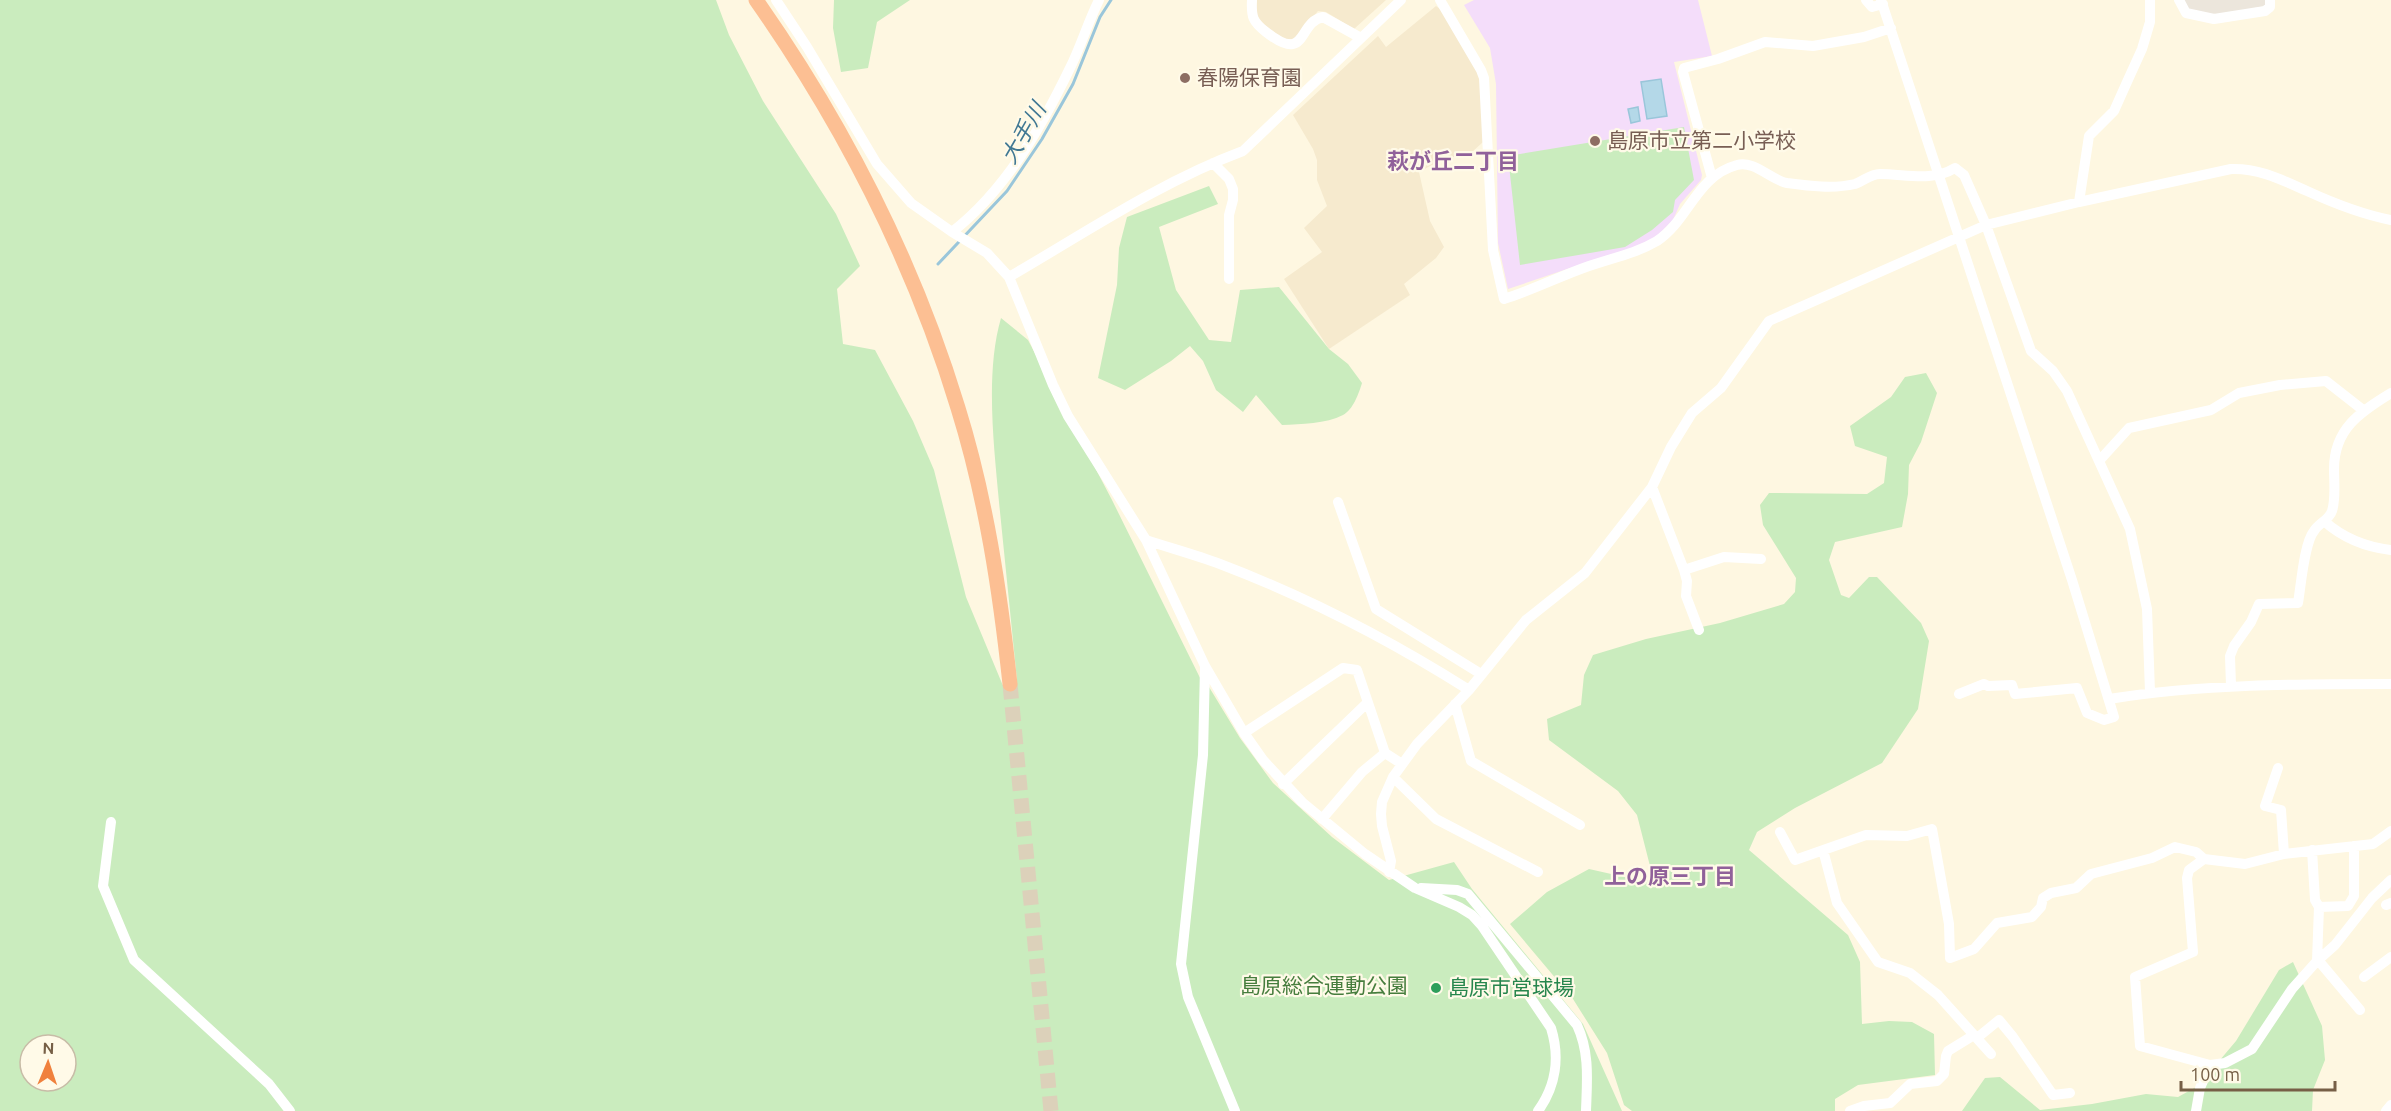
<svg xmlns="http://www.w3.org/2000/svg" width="2391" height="1111" font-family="Ubuntu,'Noto Sans JP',sans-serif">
  <rect width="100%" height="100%" fill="#fef7e1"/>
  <path fill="#f6eace" d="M 1257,0 L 1386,0 L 1354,29 L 1326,12 L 1318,11 L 1294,39 L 1283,39 L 1258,20 L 1255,15 Z
    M 1436,6 L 1444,12 L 1480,76 L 1483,142 L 1471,153 L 1441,160 L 1419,172 L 1430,221 L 1444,247 L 1436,258 L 1404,284 L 1410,295 L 1329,349 L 1284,279 L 1322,252 L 1304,228 L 1327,206 L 1317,180 L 1317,160 L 1313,149 L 1293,115 L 1378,36 L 1386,47 Z"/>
  <path fill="#ece6dc" d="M 2182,0 L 2267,0 L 2266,6 L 2211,16 L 2189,11 Z"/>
  <path fill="#f4ddfa" d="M 1474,0 L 1698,0 L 1712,56 L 1674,62 L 1702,175 L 1701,180 L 1680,204 L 1673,220 L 1656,237 L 1631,251 L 1600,258 L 1508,289 L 1498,243 L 1496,84 L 1490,48 L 1464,5 Z"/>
  <path fill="#caecbe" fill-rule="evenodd" d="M 0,0 L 716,0 L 729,35 L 763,101 L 836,214 L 860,266 L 837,289 L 843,344 L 875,350 L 913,421 L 934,470 L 966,597 L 1006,693 L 1017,680 C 1011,621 1005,561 999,502 C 994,446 985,373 1001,318 L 1028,340 L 1112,500 L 1208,694 L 1209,687 L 1240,738 L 1273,783 L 1332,837 L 1389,880 L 1454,862 L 1472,889 L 1583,1024 L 1622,1111 L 0,1111 ZM 30,1045 L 66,1045 L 66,1081 L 30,1081 Z
    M 834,0 L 910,0 L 877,22 L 868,68 L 841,72 L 833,28 Z
    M 1684,127 L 1694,180 L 1675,200 L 1673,212 L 1652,230 L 1625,247 L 1520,265 L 1508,156 Z
    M 1209,186 L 1218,204 L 1159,227 L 1176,290 L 1209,340 L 1231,342 L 1240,290 L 1279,287 L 1329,349 L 1348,364 L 1362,383 C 1359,393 1353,410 1343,415 C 1326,424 1301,424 1282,425 L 1256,395 L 1243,412 L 1216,390 L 1203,361 L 1190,346 L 1171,361 L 1125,390 L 1098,378 L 1117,285 L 1119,248 L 1127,217 Z
    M 1926,373 L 1937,393 L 1921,442 L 1909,465 L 1908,494 L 1902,527 L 1835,542 L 1829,560 L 1841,595 L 1849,598 L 1869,577 L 1877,577 L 1921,623 L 1929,641 L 1918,709 L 1882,763 L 1795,808 L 1757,832 L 1749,850 L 1848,935 L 1860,962 L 1862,1024 L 1889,1021 L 1912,1022 L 1934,1034 L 1935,1075 L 1858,1085 L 1835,1099 L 1835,1111 L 1632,1111 L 1624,1105 L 1607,1053 L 1573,999 L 1510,924 L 1547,892 L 1589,869 L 1638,880 L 1650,876 L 1650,866 L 1637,815 L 1618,791 L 1549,740 L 1547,719 L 1581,705 L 1584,675 L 1593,655 L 1646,639 L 1720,623 L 1784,604 L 1795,592 L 1796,578 L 1763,525 L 1760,505 L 1769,493 L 1867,494 L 1884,483 L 1887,457 L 1855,446 L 1850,426 L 1891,397 L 1905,377 Z
    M 2293,962 L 2322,1026 L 2325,1060 L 2313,1090 L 2312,1111 L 1962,1111 L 1985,1078 L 2000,1077 L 2040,1110 L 2092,1104 L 2146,1094 L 2178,1097 L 2198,1086 L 2236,1041 L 2279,970 Z"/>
  <path fill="#b4d8e8" stroke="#9ac6da" stroke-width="1.5" d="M 1661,79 L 1667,116 L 1647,119 L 1641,82 Z
    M 1638,107 L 1640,121 L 1631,123 L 1628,109 Z"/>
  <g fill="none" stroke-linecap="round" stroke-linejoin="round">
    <path stroke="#9ac6da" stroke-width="3" d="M 938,264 L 1007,191 L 1042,139 L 1073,84 L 1100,17 L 1111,0"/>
    <path stroke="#dcd1ba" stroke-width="15" stroke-dasharray="15 8" stroke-linecap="butt" d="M 1010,684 L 1051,1111"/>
    <path stroke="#fff" stroke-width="10" d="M 776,0 L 807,47 L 877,164 L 911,203 L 952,232 L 987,253 L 1009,277 L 1053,385 L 1068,416 L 1146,540 L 1205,666 L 1244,733 L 1263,760 L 1302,802 L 1365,854 L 1415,888 L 1459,907 L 1472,915 L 1482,926 L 1551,1028 C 1560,1057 1556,1086 1538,1111
      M 1252,0 C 1251,17 1253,22 1266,32 C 1308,65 1297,22 1323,17 L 1361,38
      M 1440,0 L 1481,70 L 1484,78 L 1493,250 L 1504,299 C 1533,290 1560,276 1589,266 C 1612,258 1635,254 1657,241 C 1689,220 1696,176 1737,165 C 1754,160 1771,180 1787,183 C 1809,186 1834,189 1855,184 C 1864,181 1870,174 1880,174 C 1906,174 1932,182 1955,168 L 1964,175 L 1986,225 L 2031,351 L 2053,371 L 2067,391 L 2130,529 L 2147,609 L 2150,692
      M 1866,0 L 1872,7 L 1883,4
      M 1881,0 L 2072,580 L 2114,717 L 2104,720 L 2087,713 L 2077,688 L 2015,694 L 2012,685 L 1988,686 L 1984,684 L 1959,694
      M 2179,0 L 2186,13 L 2214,19 L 2265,11 L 2270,7 L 2270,0
      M 1213,163 L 1229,179 L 1233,189 L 1233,200 L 1229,215 L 1229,279
      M 1712,178 L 1683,72 L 1684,68 L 1718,59 L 1765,42 L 1813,46 L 1864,37 L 1891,28
      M 2079,202 L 2089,136 L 2114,111 L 2127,82 L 2142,49 L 2150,22 L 2150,0
      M 952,232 C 1005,191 1041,128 1070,68 C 1081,46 1088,22 1099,0
      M 1009,277 C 1085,233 1160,182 1243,151 L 1401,0
      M 2099,461 L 2129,428 L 2211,410 L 2239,393 L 2280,385 L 2326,381 L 2363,410
      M 1652,487 L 1684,570 L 1687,581 L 1686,596 L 1699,630
      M 1338,502 L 1376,609 L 1481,674
      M 2324,521 C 2343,538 2365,547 2391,550
      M 1146,540 C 1170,548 1196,555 1220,564 C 1307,597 1390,640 1469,690
      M 1684,570 L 1724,557 L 1761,559
      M 1205,667 L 1203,755 L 1181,964 L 1188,997 L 1235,1111
      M 2231,686 L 2230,656 L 2234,646 L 2251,622 L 2259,604 L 2298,603 C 2301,586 2304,543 2314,531 C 2319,523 2329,520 2332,511 C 2336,499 2334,482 2334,469 C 2334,429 2360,412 2391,393
      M 2109,699 C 2203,684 2296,684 2391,684
      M 1455,704 L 1471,761 L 1580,825
      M 1244,733 L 1343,668 L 1357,670 L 1385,753 L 1402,764
      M 2278,768 L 2265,806 L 2281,810 L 2284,854
      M 1393,777 L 1436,819 L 1538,872
      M 1283,784 L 1367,703
      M 1322,819 L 1362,772 L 1385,753
      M 111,822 L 103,886 L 134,960 L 269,1084 L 290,1111
      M 1780,832 L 1795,860 L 1866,835 L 1907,836 L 1932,829 L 1949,924 L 1950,958 L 1974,949 L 1997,923 L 2032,917 L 2041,907 L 2043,898 L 2051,893 L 2076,888 L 2091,874 L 2152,858 L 2175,847 L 2196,852 L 2204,859 L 2245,864 L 2284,854 L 2373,844 L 2391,831
      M 1823,850 L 1837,903 L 1878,962 L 1910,973 L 1938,995 L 1991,1054
      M 2312,850 L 2315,900 L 2319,907 L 2317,961
      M 2204,859 L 2189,870 L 2187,878 L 2193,952 L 2135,977 L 2140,1046 L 2210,1065
      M 1389,872 L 1391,861 L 1382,826 L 1381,814 L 1382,802 L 1393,777 L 1417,744 L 1469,690 L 1526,620 L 1585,573 L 1652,487 L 1671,447 L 1692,413 L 1721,388 L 1769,321 L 1986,225 L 2079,202 L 2231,169 C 2259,168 2282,180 2307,191 C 2331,202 2365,215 2391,220
      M 1421,888 L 1457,890 L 1468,894 L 1577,1025 C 1590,1053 1587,1081 1586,1111
      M 2386,905 L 2391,903
      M 2319,907 L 2348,906 L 2354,896 L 2354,846
      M 2318,960 L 2360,1010
      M 2364,977 L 2391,957
      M 1977,1038 L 1999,1020 L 2013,1037 L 2053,1095 L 2070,1093
      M 1850,1111 L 1864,1106 L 1890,1103 L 1910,1084 L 1937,1081 L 1944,1074 L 1946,1056 L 1948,1051 L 1974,1035
      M 2196,1111 L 2200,1088 L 2210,1065 L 2225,1063 L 2252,1049 L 2292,989 L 2317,961 L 2335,945 L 2372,898 L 2391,880
      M 2386,1111 L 2391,1105"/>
    <path stroke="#fcbf93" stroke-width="15" d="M 756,0 C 843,124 914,263 958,408 C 986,498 1000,591 1010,684"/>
  </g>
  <g fill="#8d6e63" stroke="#fffae8" stroke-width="2">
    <circle cx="1185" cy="78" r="6"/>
    <circle cx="1595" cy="141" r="6"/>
  </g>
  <circle fill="#2e9e5b" stroke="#fffae8" stroke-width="2" cx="1436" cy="988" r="6"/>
  <g text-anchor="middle" stroke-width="4.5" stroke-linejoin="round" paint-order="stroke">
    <g font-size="21" fill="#785e54" stroke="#fffae8" text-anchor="start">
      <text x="1197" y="85">春陽保育園</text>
      <text x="1607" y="148">島原市立第二小学校</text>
    </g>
    <g font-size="21" fill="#467d3d" stroke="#fffae8">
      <text x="1324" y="993">島原総合運動公園</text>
    </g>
    <g font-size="21" fill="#27864d" stroke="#fffae8" text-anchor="start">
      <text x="1448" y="995">島原市営球場</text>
    </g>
    <g font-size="22" font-style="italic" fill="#417893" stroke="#fffae8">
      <text transform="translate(1023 133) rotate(-60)" y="8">大手川</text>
    </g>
    <g font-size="22" font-weight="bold" fill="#90619a" stroke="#fffae8">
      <text x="1453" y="169">萩が丘二丁目</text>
      <text x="1670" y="884">上の原三丁目</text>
    </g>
  </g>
  <g transform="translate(48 1063) rotate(2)"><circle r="28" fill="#fffae8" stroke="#c8bca7" stroke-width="1.5"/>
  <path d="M0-4.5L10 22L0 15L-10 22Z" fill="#f0813d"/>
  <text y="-9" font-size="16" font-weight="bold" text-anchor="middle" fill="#765f46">N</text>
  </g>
  <path d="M2181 1081v9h154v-9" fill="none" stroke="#765f46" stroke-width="3"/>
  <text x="2190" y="1081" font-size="18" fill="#765f46" stroke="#fffae8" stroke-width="4.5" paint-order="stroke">100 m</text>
</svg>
